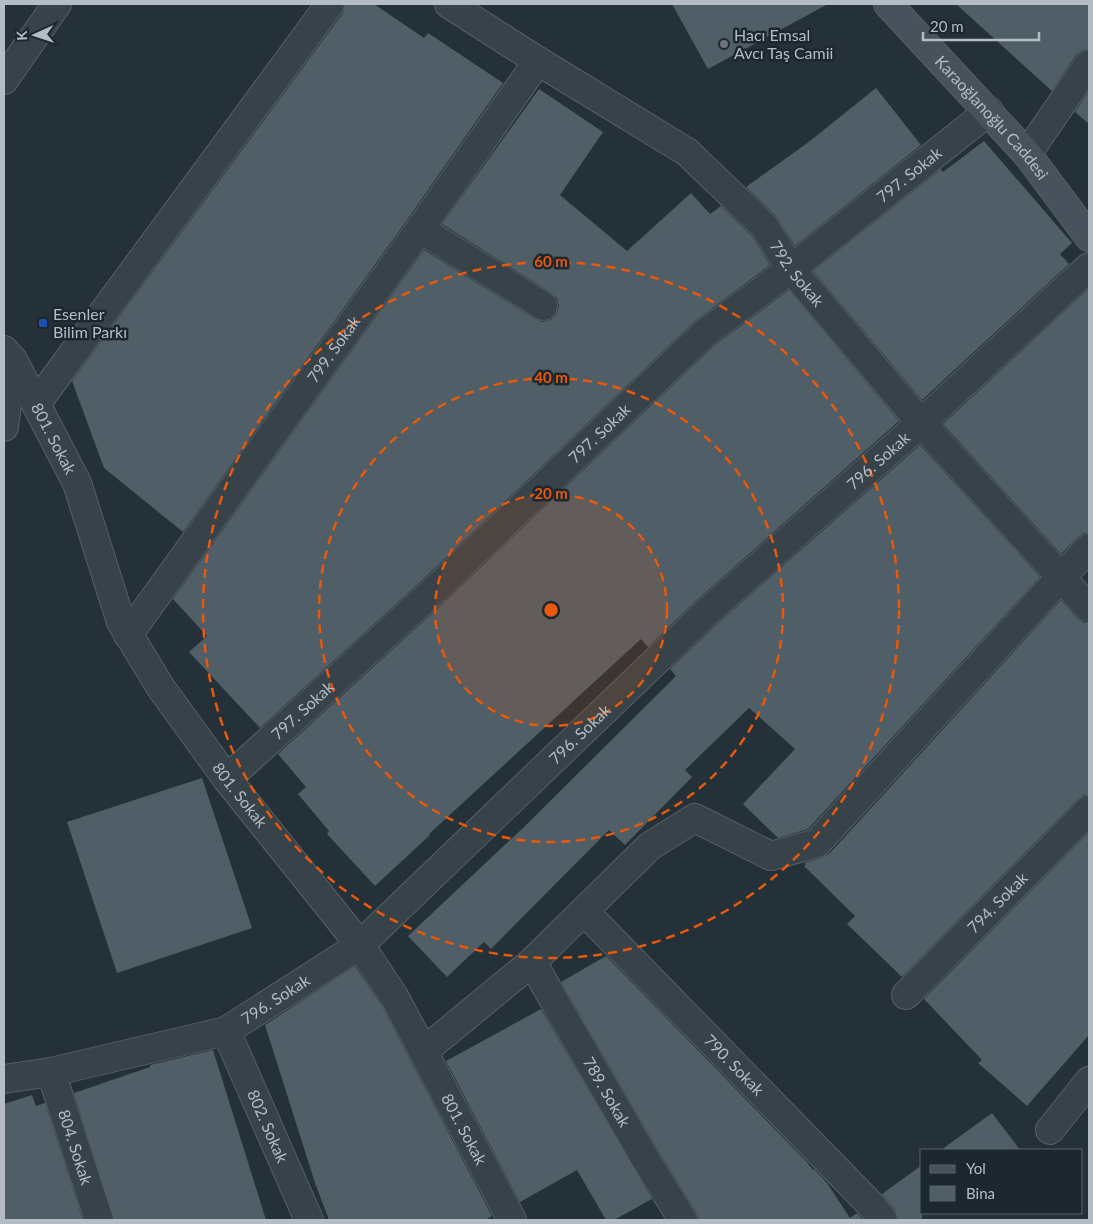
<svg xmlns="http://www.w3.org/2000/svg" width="1093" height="1224" font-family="Lato,sans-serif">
  <rect width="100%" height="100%" fill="#253138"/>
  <path fill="#505e67" d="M 345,4 L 374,4 L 424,38 L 428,33 L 503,83 L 407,220 L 183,532 L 104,468 L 72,381 L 343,13 Z
    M 672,4 L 828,4 L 708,69 Z
    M 956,4 L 1089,4 L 1089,49 L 1082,50 L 1076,55 L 1052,91 Z
    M 876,88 L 921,145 L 795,246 L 775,215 L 746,187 L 810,141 Z
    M 539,89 L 603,132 L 560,195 L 627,251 L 691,193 L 710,214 L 721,206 L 752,236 L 770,265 L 694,322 L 417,585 L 260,728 L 189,652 L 207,636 L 173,599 L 424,250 L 535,319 L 543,322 L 550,320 L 556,315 L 559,306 L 557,298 L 551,293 L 442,224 Z
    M 1089,91 L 1089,124 L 1075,112 Z
    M 984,141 L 1072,243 L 1060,254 L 1069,264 L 922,400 L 813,271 L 941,169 L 943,172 Z
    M 1089,288 L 1089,533 L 1084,533 L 1078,537 L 1061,554 L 943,424 Z
    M 789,290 L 899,421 L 696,601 L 648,647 L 641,639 L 429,834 L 430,835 L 375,886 L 327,834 L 329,831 L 298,794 L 306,787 L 278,754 L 439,607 L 715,345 Z
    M 920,445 L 1040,577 L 808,829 L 778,838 L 743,804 L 795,749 L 749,708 L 685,770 L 692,777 L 625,845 L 609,830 L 491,949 L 484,942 L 447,977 L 408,936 L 525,826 L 676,676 L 670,669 L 717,624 Z
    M 1061,600 L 1078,619 L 1084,623 L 1089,623 L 1089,795 L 1084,795 L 1078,799 L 902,977 L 847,924 L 855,916 L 804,866 L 806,864 L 804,863 L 821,858 L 829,854 Z
    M 202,778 L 252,928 L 117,973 L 67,822 Z
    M 1089,832 L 1089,1035 L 1027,1106 L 978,1063 L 982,1060 L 924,999 Z
    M 606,956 L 806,1161 L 813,1170 L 814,1169 L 827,1183 L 850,1218 L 857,1213 L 863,1220 L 699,1220 L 696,1212 L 659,1152 L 561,982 Z
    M 355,966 L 382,1006 L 492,1216 L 485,1220 L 329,1220 L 315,1183 L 265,1025 Z
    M 541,1009 L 652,1199 L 614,1220 L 606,1220 L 577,1170 L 520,1202 L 446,1061 Z
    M 213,1050 L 266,1220 L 114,1220 L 74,1093 L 150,1067 L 150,1065 Z
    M 32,1095 L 36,1106 L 45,1103 L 83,1220 L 4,1220 L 4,1104 Z
    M 992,1113 L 1020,1150 L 941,1150 Z
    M 922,1165 L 922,1220 L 898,1220 L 895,1210 L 882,1194 Z"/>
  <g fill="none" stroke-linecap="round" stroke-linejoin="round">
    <g stroke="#566067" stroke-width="30">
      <g id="street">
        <path id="s1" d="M 449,4 L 538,61 L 687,152 L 764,226 L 791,269 L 921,423 L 1089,608"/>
        <path d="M 4,80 L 57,4"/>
        <path d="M 1027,154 L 1089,64"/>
        <path d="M 420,229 L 543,306"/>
        <path id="s2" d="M 4,350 L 13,360 L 77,483 L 121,622 L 161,688 L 227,779 L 360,945 L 395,998 L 512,1220"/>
        <path d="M 36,404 L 330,4"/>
        <path d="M 4,427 L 13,360"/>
        <path id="s3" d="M 128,635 L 420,229 L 538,61"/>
        <path id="s4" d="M 227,779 L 428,596 L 705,333 L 791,269 L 989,111"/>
        <path id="s5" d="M 584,911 L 873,1207 L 883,1220"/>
        <path id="s6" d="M 532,962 L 646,1160 L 683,1220"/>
        <path id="s7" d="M 906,995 L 1089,810"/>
        <path id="s8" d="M 226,1031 L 309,1220"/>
        <path d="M 424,1051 L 532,962 L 650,846 L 695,818 L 771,856 L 817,843 L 1061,577 L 1089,548"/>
        <path id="s9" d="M 51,1072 L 99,1220"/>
        <path id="s10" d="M 4,1079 L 51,1072 L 226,1031 L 360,945 L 706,613 L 921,423 L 1089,267"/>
        <path d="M 1050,1130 L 1089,1081"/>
      </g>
    </g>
    <g stroke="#566067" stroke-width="30">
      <g id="secondary">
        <path id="s11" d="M 888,4 L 1027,154 L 1089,237"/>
      </g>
    </g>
    <use href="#street" stroke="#384249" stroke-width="28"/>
    <use href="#secondary" stroke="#47525c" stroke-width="28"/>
  </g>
  <circle cx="551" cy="610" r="116" fill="#e8590c" fill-opacity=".12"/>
  <g fill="none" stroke="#e8590c" stroke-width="2.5" stroke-dasharray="9 6">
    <circle cx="551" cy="610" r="116"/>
    <circle cx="551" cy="610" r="232"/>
    <circle cx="551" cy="610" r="348"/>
  </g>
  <circle fill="#6b7280" stroke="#1d272e" stroke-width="2" cx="724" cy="44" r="5"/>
  <rect fill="#1a4fb4" stroke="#1d272e" stroke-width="2" x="38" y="318" width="10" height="10" rx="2.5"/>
  <g text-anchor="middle" stroke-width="5" stroke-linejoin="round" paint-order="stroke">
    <g font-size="16" fill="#b4bdc5" stroke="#1d272e" text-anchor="start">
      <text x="734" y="41">Hacı Emsal<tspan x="734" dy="18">Avcı Taş Camii</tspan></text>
      <text x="53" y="320">Esenler<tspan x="53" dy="18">Bilim Parkı</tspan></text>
    </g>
    <g font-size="16" fill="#b4bdc5" stroke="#1d272e">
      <text dy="6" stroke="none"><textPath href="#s11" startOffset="154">Karaoğlanoğlu Caddesi</textPath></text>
      <text dy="6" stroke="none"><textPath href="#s4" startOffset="912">797. Sokak</textPath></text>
      <text dy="6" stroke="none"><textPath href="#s1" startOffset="445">792. Sokak</textPath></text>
      <text dy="6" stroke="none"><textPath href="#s3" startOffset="352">799. Sokak</textPath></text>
      <text dy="6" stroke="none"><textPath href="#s4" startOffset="508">797. Sokak</textPath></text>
      <text dy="6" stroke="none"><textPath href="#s2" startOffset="102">801. Sokak</textPath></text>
      <text dy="6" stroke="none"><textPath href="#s10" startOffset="1096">796. Sokak</textPath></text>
      <text dy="6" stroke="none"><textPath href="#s4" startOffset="102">797. Sokak</textPath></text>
      <text dy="6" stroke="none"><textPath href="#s10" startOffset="691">796. Sokak</textPath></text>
      <text dy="6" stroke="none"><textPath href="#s2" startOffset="508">801. Sokak</textPath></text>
      <text dy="6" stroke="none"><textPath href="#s7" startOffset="130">794. Sokak</textPath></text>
      <text dy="6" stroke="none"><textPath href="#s10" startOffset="286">796. Sokak</textPath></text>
      <text dy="6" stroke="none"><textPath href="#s5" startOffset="215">790. Sokak</textPath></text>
      <text dy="6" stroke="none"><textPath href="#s6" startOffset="150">789. Sokak</textPath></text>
      <text dy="6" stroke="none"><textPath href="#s8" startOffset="104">802. Sokak</textPath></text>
      <text dy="6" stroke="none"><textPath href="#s2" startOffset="912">801. Sokak</textPath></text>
      <text dy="6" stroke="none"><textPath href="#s9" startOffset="79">804. Sokak</textPath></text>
    </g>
  </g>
  <circle cx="551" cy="610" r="8" fill="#e8590c" stroke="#1d272e" stroke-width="2.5"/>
  <g font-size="15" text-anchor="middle" font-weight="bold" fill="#e8590c" stroke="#1d272e" stroke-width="5" stroke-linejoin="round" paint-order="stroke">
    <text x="551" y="267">60 m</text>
    <text x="551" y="383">40 m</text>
    <text x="551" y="499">20 m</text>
  </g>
  <rect width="1093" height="1224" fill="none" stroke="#b4bdc5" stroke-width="10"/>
  <rect x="920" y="1149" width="162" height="65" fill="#1d272e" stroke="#59636a"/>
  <rect x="930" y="1165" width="25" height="8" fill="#47525c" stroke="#59636a"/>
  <text x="966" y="1174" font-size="15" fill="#b4bdc5">Yol</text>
  <rect x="930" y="1186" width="25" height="15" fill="#505e67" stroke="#59636a"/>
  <text x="966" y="1199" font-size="15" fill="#b4bdc5">Bina</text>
  <g transform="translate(35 35) rotate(267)" stroke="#1d272e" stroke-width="4" paint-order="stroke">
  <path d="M0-4L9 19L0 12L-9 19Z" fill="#b4bdc5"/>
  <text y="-8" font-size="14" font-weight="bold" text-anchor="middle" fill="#b4bdc5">K</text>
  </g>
  <path d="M923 32v8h116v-8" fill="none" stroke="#b4bdc5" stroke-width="2.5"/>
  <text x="930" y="32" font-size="15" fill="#b4bdc5" stroke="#1d272e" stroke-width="4" paint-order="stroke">20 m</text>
</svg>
